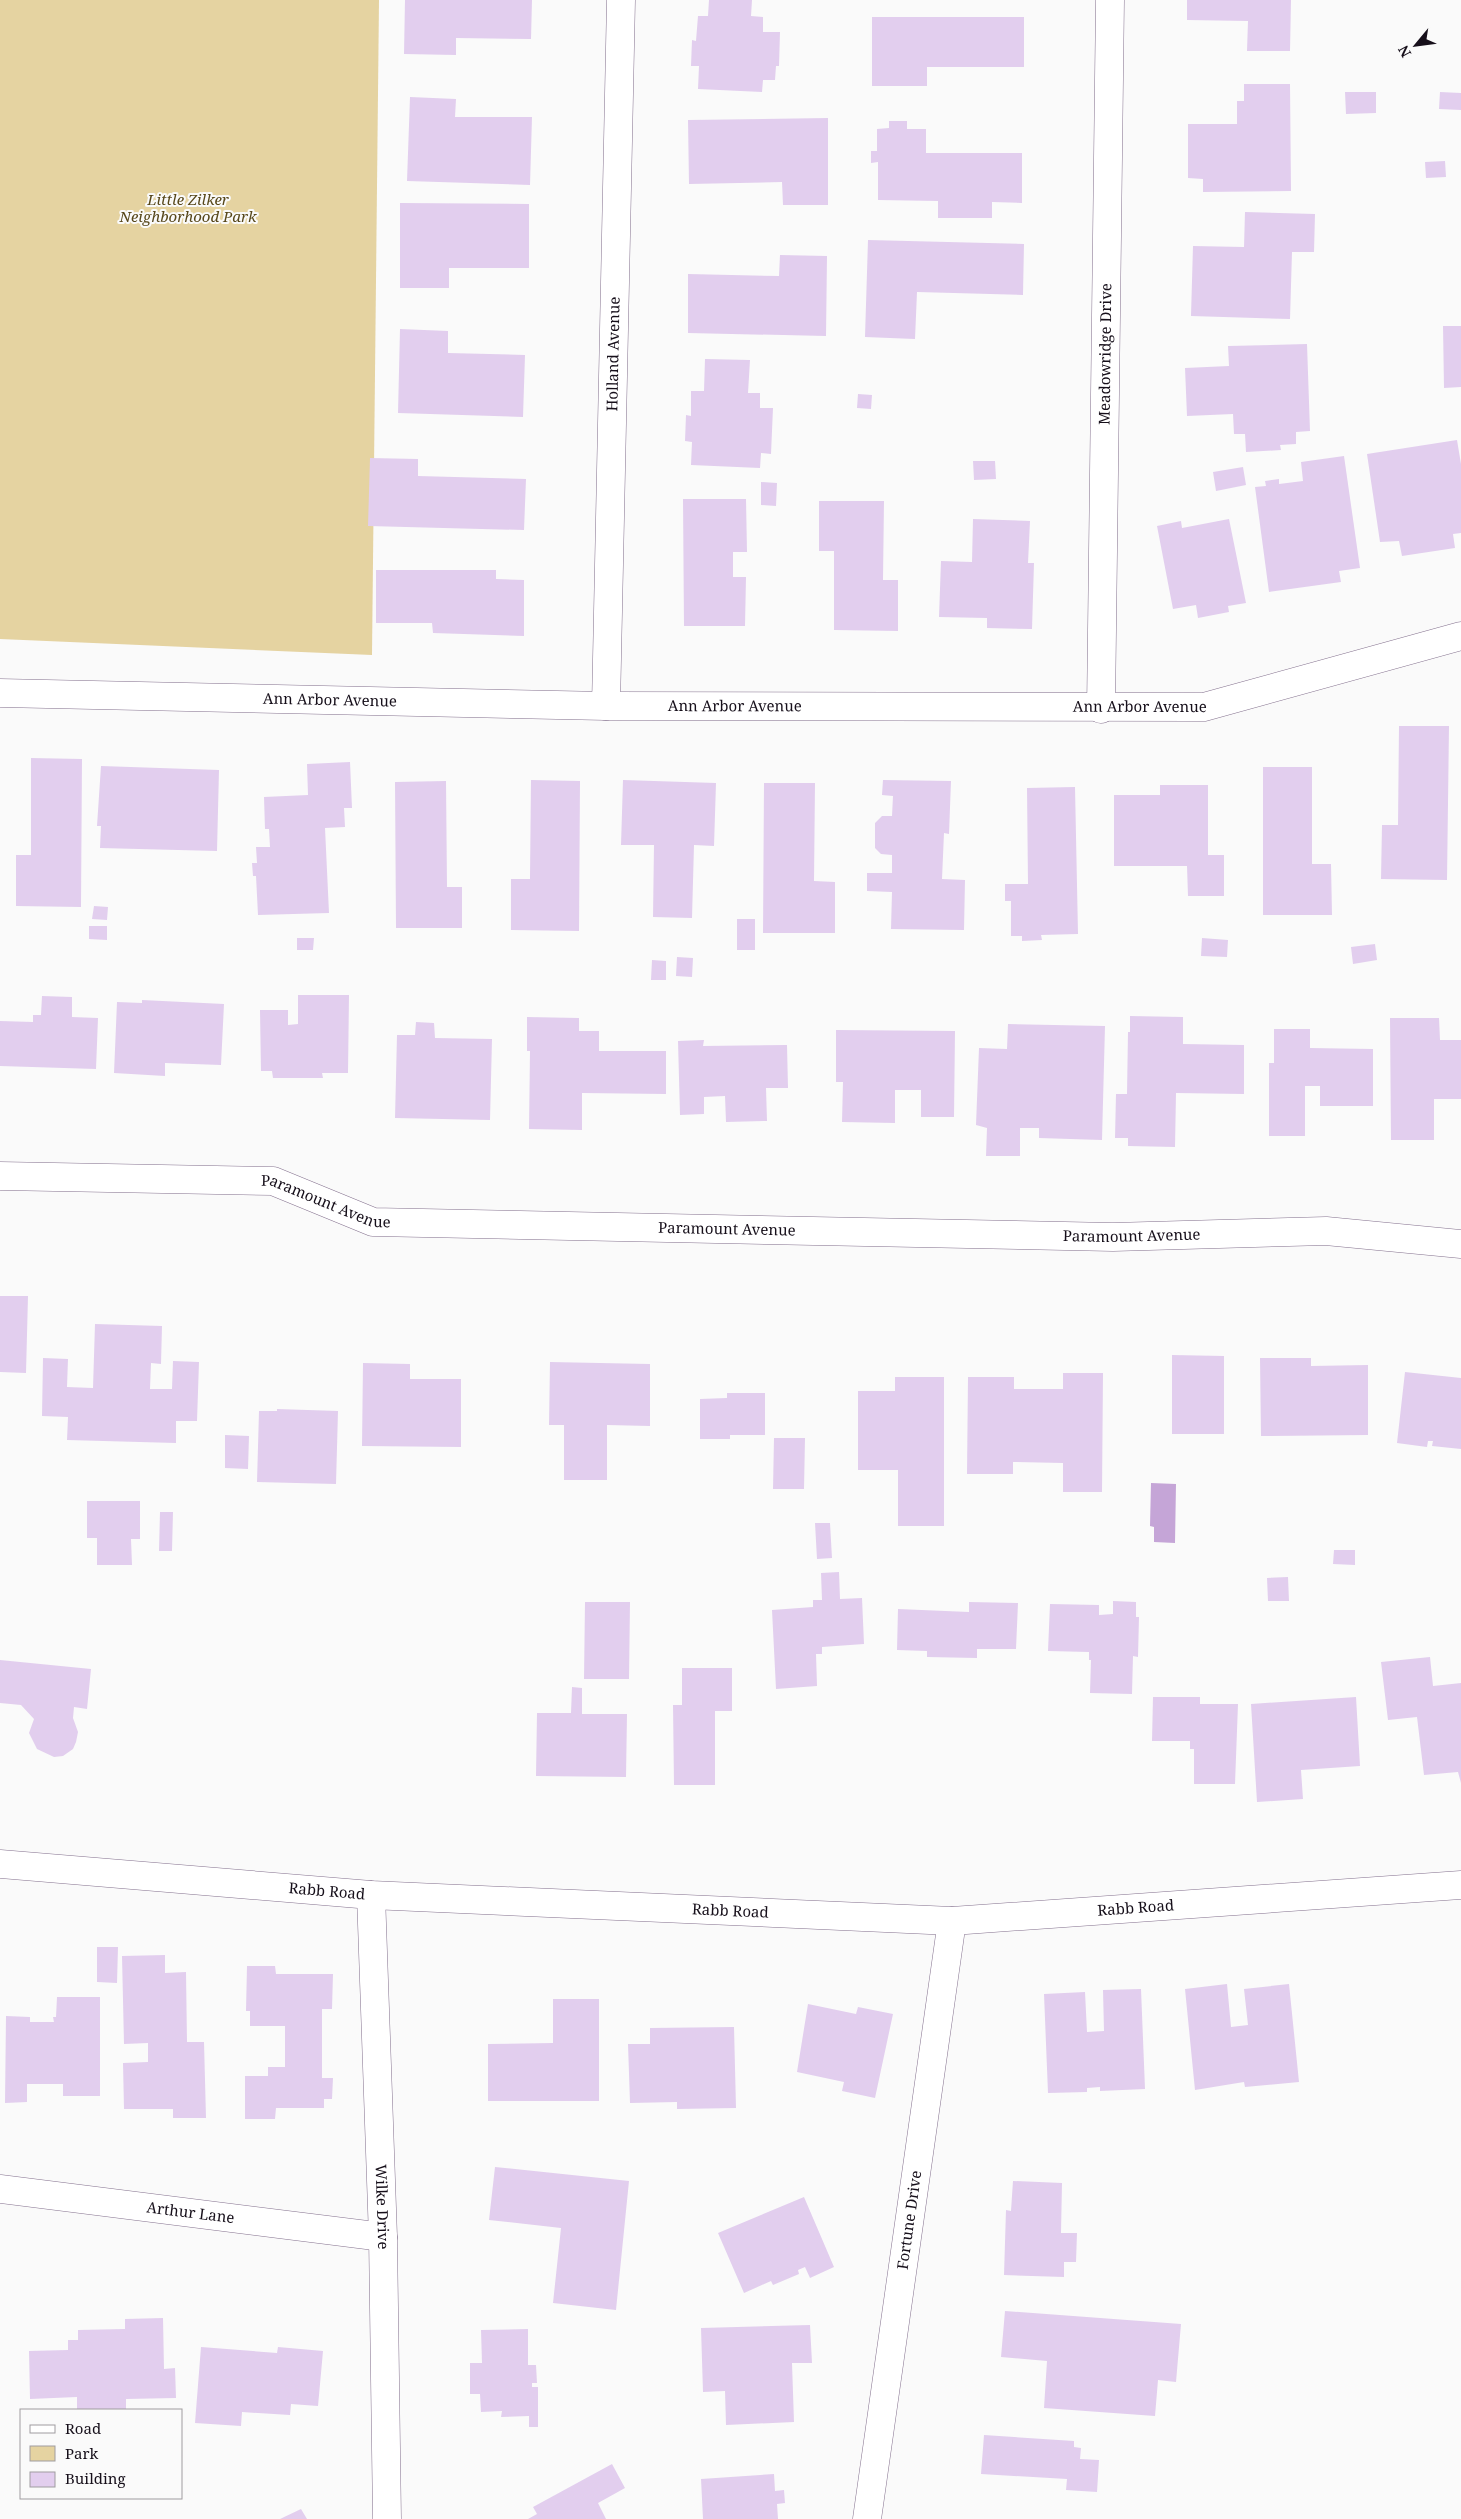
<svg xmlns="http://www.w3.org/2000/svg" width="1461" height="2519" font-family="'Noto Serif',serif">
  <rect width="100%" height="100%" fill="#fafafa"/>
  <path fill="#e5d3a1" d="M 0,0 L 379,0 L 372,655 L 0,639 Z"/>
  <path fill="#c5a5d7" d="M 1151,1483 L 1176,1484 L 1175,1543 L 1154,1542 L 1154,1527 L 1150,1526 Z"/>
  <path fill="#e2ceee" d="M 405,0 L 532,0 L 531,39 L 456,38 L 456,55 L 404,54 Z
    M 709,0 L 752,0 L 751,16 L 763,17 L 763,32 L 780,32 L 779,66 L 776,66 L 775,80 L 763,80 L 762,92 L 698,89 L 699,66 L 691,66 L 692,40 L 696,41 L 698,16 L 708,16 Z
    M 1187,0 L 1291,0 L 1290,51 L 1247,51 L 1248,21 L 1187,20 Z
    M 872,17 L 1024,17 L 1024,67 L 927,67 L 927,86 L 872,86 Z
    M 1244,84 L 1290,84 L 1291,191 L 1203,192 L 1203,179 L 1188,178 L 1188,124 L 1237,124 L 1237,101 L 1244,101 Z
    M 1345,92 L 1376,92 L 1376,113 L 1346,114 Z
    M 1440,92 L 1461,93 L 1461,110 L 1439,109 Z
    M 410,97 L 456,99 L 455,117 L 532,117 L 530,185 L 407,181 Z
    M 828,118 L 828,205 L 783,205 L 782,182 L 689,184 L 688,120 Z
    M 889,121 L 907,121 L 907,129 L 926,129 L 926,153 L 1022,153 L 1022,203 L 992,202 L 992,218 L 938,218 L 938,201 L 878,200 L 878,162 L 871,163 L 871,151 L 877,151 L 877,129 L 889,128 Z
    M 1445,161 L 1446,177 L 1426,178 L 1425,162 Z
    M 400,203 L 529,204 L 529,268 L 449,268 L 449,288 L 400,288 Z
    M 1245,212 L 1315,214 L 1314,252 L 1292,252 L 1290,319 L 1191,316 L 1193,246 L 1244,247 Z
    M 868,240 L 1024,244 L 1023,295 L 917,292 L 915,339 L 865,337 Z
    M 780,255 L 827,256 L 826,336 L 688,333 L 688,274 L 779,276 Z
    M 1443,326 L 1461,326 L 1461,387 L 1444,388 Z
    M 400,329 L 448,331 L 448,353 L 525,355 L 523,417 L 398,413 Z
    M 1307,344 L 1310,431 L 1296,432 L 1296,444 L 1280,445 L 1281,450 L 1246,452 L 1245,434 L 1234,434 L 1233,414 L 1187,416 L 1185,368 L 1229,366 L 1228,346 Z
    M 705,359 L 750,360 L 748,393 L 760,393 L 760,408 L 773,408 L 771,454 L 761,453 L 760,468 L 691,465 L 692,442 L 685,441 L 686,415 L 691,416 L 691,391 L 704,391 Z
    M 858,394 L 872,395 L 871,409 L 857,408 Z
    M 1457,440 L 1461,464 L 1461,533 L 1453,534 L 1455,548 L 1402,556 L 1399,541 L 1380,542 L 1367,454 Z
    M 1344,456 L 1360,568 L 1339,571 L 1341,582 L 1269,592 L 1255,487 L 1266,486 L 1265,481 L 1279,479 L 1279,484 L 1303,481 L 1301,462 Z
    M 370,458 L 418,459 L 418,476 L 526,479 L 524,530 L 368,526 Z
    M 973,461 L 995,461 L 996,479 L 974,480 Z
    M 1243,467 L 1246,485 L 1216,491 L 1213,472 Z
    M 761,482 L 777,483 L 776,506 L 761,505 Z
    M 683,499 L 746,499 L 747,552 L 733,552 L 733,577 L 746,577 L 745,626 L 684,626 Z
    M 819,501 L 884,501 L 883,580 L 898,580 L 898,631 L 834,630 L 834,551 L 819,551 Z
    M 973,519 L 1030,521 L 1028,563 L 1034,563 L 1032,629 L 987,628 L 987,618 L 939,617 L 941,561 L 972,562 Z
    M 1229,519 L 1246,603 L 1228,606 L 1229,612 L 1198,618 L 1196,605 L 1173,609 L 1157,526 L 1181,521 L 1182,528 Z
    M 376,570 L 496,570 L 496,579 L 524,580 L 524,636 L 433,633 L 432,623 L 376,623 Z
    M 1399,726 L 1449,726 L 1447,880 L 1381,879 L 1382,825 L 1398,825 Z
    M 31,758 L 82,759 L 81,907 L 16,906 L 16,855 L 31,855 Z
    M 350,762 L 352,808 L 344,808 L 345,827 L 325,828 L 329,913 L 258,915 L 256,876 L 253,876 L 252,863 L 257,863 L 256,847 L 270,847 L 269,829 L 265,829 L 264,797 L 308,795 L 307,764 Z
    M 101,766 L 219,770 L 217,851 L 100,848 L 101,826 L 97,826 Z
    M 1263,767 L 1312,767 L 1312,864 L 1331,864 L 1332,915 L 1263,915 Z
    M 531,780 L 580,781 L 579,931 L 511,930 L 511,879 L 530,879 L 530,877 Z
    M 623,780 L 716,783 L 714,846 L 694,845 L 692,918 L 653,917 L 654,845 L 621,845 Z
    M 883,780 L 951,781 L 949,834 L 944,833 L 942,879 L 965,880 L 964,930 L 891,929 L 892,892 L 867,891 L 867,873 L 892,873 L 892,855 L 881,854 L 875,848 L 875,823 L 882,816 L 892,816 L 893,796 L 882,795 Z
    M 446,781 L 447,887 L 462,887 L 462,928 L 396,928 L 395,782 Z
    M 764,783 L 815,783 L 814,881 L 835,882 L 835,933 L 763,933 Z
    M 1160,785 L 1208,785 L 1208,855 L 1224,855 L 1224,896 L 1188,896 L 1187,866 L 1114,866 L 1114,795 L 1160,795 Z
    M 1075,787 L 1078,934 L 1041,935 L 1042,940 L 1022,941 L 1022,936 L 1011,936 L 1011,901 L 1005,901 L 1005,884 L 1028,884 L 1027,788 Z
    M 94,906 L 108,907 L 107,920 L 92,919 Z
    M 737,919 L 755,919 L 755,950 L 737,950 Z
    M 89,926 L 107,926 L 107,940 L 89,939 Z
    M 297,938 L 314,938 L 313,950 L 297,950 Z
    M 1202,938 L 1228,940 L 1227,957 L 1201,956 Z
    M 1375,944 L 1377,960 L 1353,964 L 1351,947 Z
    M 677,957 L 693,958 L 692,977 L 676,976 Z
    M 652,960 L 666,961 L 666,980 L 651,980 Z
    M 298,995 L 349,995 L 348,1073 L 322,1073 L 323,1078 L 273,1078 L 272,1071 L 261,1071 L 260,1010 L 288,1010 L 288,1025 L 298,1024 Z
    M 42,996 L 72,997 L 72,1017 L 98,1018 L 96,1069 L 0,1066 L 0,1021 L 33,1022 L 33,1015 L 41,1015 Z
    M 142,1000 L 224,1004 L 221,1065 L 165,1063 L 165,1076 L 114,1073 L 117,1002 L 142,1003 Z
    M 1130,1016 L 1183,1017 L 1183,1044 L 1244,1045 L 1244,1094 L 1176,1093 L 1175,1147 L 1128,1146 L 1128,1138 L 1115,1138 L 1116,1094 L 1127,1094 L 1128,1032 L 1130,1032 Z
    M 527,1017 L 579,1018 L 579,1031 L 599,1031 L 599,1051 L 666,1051 L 666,1094 L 582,1093 L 582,1130 L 529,1129 L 530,1051 L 527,1051 Z
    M 1390,1018 L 1439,1018 L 1440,1040 L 1461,1040 L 1461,1099 L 1434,1099 L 1434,1140 L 1391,1140 Z
    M 416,1022 L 434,1023 L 435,1038 L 492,1039 L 490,1120 L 395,1118 L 397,1035 L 415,1035 Z
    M 1008,1024 L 1105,1026 L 1102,1140 L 1039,1138 L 1039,1128 L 1020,1128 L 1020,1156 L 986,1156 L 987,1128 L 976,1125 L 979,1048 L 1007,1049 Z
    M 1274,1029 L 1310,1029 L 1310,1048 L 1373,1049 L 1373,1106 L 1320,1106 L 1320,1086 L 1305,1086 L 1305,1136 L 1269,1136 L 1269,1063 L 1274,1063 Z
    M 836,1030 L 955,1031 L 954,1117 L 921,1117 L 921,1090 L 895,1090 L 895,1123 L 842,1122 L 843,1082 L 836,1082 Z
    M 704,1040 L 703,1046 L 787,1045 L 788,1088 L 766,1088 L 767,1121 L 726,1122 L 725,1096 L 704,1097 L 704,1114 L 680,1115 L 678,1041 Z
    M 0,1296 L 28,1296 L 26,1373 L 0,1372 Z
    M 95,1324 L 162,1326 L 161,1364 L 151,1363 L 150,1389 L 172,1389 L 173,1361 L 199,1362 L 197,1421 L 176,1421 L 176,1443 L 67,1440 L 68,1417 L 42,1416 L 43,1358 L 68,1359 L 67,1387 L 93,1388 Z
    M 1172,1355 L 1224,1356 L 1224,1434 L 1172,1434 Z
    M 1260,1358 L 1311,1358 L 1311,1366 L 1368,1365 L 1368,1435 L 1261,1436 Z
    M 550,1362 L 650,1364 L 650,1426 L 607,1425 L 607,1480 L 564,1480 L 564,1425 L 549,1425 Z
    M 363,1363 L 410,1364 L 410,1379 L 461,1379 L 461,1447 L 362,1446 Z
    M 1405,1372 L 1461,1378 L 1461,1449 L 1432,1446 L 1433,1441 L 1428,1441 L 1427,1447 L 1397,1443 Z
    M 1063,1373 L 1103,1373 L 1102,1492 L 1063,1492 L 1063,1463 L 1013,1462 L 1013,1474 L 967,1474 L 968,1377 L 1014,1377 L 1014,1389 L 1063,1389 Z
    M 895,1377 L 944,1377 L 944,1526 L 898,1526 L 898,1470 L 858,1470 L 858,1391 L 895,1391 Z
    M 727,1393 L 765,1393 L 765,1435 L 730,1435 L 730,1439 L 700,1439 L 700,1399 L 727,1398 Z
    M 277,1409 L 338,1411 L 336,1484 L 257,1482 L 259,1411 L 277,1411 Z
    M 225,1435 L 249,1436 L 248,1469 L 225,1468 Z
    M 774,1438 L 805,1438 L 804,1489 L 773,1489 Z
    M 87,1501 L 140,1501 L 140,1539 L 131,1539 L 132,1565 L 97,1565 L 97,1538 L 87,1538 Z
    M 160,1512 L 173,1512 L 172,1551 L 159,1551 Z
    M 815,1523 L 830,1523 L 832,1558 L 817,1559 Z
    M 1334,1550 L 1355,1550 L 1355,1565 L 1333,1564 Z
    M 839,1572 L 840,1599 L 862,1598 L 864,1644 L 822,1647 L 822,1654 L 816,1654 L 817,1686 L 776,1689 L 772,1610 L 813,1607 L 813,1600 L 822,1600 L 821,1573 Z
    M 1288,1577 L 1289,1601 L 1268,1601 L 1267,1578 Z
    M 1113,1601 L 1136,1602 L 1136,1617 L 1139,1617 L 1138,1657 L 1133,1656 L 1132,1694 L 1090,1693 L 1091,1660 L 1089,1660 L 1089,1652 L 1048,1651 L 1050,1604 L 1099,1605 L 1099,1615 L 1113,1614 Z
    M 585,1602 L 630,1602 L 629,1679 L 584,1679 Z
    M 969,1602 L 1018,1603 L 1016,1649 L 977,1649 L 977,1658 L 927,1657 L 927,1651 L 897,1650 L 898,1609 L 969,1612 Z
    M 1430,1657 L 1433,1686 L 1461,1683 L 1461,1783 L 1458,1772 L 1424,1775 L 1417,1717 L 1388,1720 L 1381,1662 Z
    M 0,1660 L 91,1669 L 87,1709 L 74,1707 L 73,1718 L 78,1732 L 76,1742 L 73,1749 L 63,1756 L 54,1757 L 37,1749 L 29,1733 L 34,1719 L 21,1705 L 0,1703 Z
    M 682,1668 L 732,1668 L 732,1711 L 715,1711 L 715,1785 L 674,1785 L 673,1705 L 682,1705 Z
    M 572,1687 L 582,1688 L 582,1714 L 627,1714 L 626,1777 L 536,1776 L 537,1713 L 571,1713 Z
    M 1153,1697 L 1200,1697 L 1200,1704 L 1238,1704 L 1235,1784 L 1194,1784 L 1194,1749 L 1190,1749 L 1190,1741 L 1152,1741 Z
    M 1356,1697 L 1360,1766 L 1301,1770 L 1303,1799 L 1257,1802 L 1251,1704 Z
    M 97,1947 L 118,1947 L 117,1983 L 97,1982 Z
    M 165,1955 L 165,1973 L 186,1972 L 187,2042 L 204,2042 L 206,2118 L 173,2118 L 173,2109 L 124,2109 L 123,2063 L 148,2062 L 148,2043 L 124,2044 L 122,1956 Z
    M 247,1966 L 275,1966 L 276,1974 L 333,1974 L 332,2009 L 322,2009 L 322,2078 L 333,2078 L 332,2099 L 324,2099 L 324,2108 L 276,2108 L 275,2119 L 245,2119 L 245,2076 L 268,2076 L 268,2067 L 285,2067 L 285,2026 L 250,2026 L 250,2011 L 246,2011 Z
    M 1227,1984 L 1231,2027 L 1248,2025 L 1244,1989 L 1289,1984 L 1299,2082 L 1245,2087 L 1244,2082 L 1195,2090 L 1185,1989 Z
    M 1141,1989 L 1145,2089 L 1100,2091 L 1100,2087 L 1087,2088 L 1087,2092 L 1048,2093 L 1044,1994 L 1085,1992 L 1087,2032 L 1104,2031 L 1103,1990 Z
    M 57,1997 L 100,1997 L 100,2096 L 63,2096 L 63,2084 L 27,2084 L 27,2102 L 5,2103 L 6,2016 L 30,2017 L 30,2022 L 54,2022 L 53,2017 L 56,2017 Z
    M 553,1999 L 599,1999 L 599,2101 L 488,2101 L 488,2044 L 553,2043 Z
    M 808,2004 L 856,2014 L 858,2007 L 893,2014 L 875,2098 L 842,2091 L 844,2082 L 797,2072 Z
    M 734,2027 L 736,2108 L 677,2109 L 677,2102 L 630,2103 L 628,2044 L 650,2044 L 650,2028 Z
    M 495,2167 L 629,2181 L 616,2310 L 553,2303 L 561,2228 L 489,2220 Z
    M 1013,2181 L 1062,2183 L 1061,2233 L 1077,2233 L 1076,2262 L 1064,2262 L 1064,2277 L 1004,2275 L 1006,2210 L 1011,2211 Z
    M 804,2197 L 834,2267 L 810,2278 L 805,2267 L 798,2270 L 799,2274 L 773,2285 L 771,2281 L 744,2293 L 718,2233 Z
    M 1005,2311 L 1181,2324 L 1176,2382 L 1158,2380 L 1155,2416 L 1044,2408 L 1047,2361 L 1001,2357 Z
    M 163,2318 L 164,2369 L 175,2368 L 176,2398 L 126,2399 L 126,2410 L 77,2410 L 77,2397 L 30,2399 L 29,2351 L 68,2350 L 68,2340 L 78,2340 L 78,2330 L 125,2329 L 125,2319 Z
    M 810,2325 L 812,2363 L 792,2363 L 794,2422 L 726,2425 L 725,2391 L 703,2392 L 701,2328 Z
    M 528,2329 L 528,2365 L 536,2365 L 537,2383 L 532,2383 L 532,2387 L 538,2387 L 538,2427 L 529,2427 L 529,2416 L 501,2417 L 502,2411 L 481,2412 L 480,2394 L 470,2394 L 470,2363 L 482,2363 L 481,2330 Z
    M 201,2347 L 277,2353 L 278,2347 L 323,2351 L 318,2406 L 291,2404 L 290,2415 L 242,2412 L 241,2426 L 195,2423 Z
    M 984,2435 L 1074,2441 L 1074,2447 L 1081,2448 L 1080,2459 L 1099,2460 L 1097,2492 L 1066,2490 L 1067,2479 L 981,2474 Z
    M 612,2464 L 625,2488 L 598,2503 L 606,2519 L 528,2519 L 537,2514 L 533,2507 Z
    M 774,2474 L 775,2491 L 784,2490 L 785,2503 L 777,2504 L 778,2519 L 703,2519 L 701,2479 Z
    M 301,2509 L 307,2519 L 280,2519 Z"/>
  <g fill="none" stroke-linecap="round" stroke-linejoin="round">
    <g stroke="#84718e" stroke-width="29">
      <g id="minor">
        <path id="s1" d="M 0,693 L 606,706 L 1204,707 L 1461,636"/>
        <path id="s2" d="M 606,706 L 621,0"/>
        <path id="s3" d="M 1101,709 L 1110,0"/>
        <path id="s4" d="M 0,1176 L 273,1181 L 373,1222 L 1113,1237 L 1326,1231 L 1461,1244"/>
        <path id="s5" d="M 0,1864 L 371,1895 L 952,1921 L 1461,1885"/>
        <path id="s6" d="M 371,1895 L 383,2237 L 387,2519"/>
        <path id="s7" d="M 0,2189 L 383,2237"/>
        <path id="s8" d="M 867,2519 L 952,1921"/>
      </g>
    </g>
    <use href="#minor" stroke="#fff" stroke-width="28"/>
  </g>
  <g text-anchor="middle" stroke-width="4" stroke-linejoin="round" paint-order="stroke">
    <g font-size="15" font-style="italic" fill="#57471a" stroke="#fafafa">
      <text x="188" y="205">Little Zilker<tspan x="188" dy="17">Neighborhood Park</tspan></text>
    </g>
    <g font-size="15" fill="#160f1a" stroke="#fafafa">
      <text dy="5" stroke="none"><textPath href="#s2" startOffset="352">Holland Avenue</textPath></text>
      <text dy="5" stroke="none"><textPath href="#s3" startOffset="355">Meadowridge Drive</textPath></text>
      <text dy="5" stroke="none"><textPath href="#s1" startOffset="330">Ann Arbor Avenue</textPath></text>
      <text dy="5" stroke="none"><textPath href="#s1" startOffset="735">Ann Arbor Avenue</textPath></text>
      <text dy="5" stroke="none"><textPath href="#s1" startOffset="1140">Ann Arbor Avenue</textPath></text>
      <text dy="5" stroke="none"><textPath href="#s4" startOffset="330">Paramount Avenue</textPath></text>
      <text dy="5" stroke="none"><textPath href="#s4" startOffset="735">Paramount Avenue</textPath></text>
      <text dy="5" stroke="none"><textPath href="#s4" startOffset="1140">Paramount Avenue</textPath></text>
      <text dy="5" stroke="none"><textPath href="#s5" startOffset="328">Rabb Road</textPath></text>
      <text dy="5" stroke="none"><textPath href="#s5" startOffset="1138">Rabb Road</textPath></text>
      <text dy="5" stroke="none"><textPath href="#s5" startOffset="732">Rabb Road</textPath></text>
      <text dy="5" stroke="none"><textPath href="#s6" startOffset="312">Wilke Drive</textPath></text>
      <text dy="5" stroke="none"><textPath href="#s7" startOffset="192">Arthur Lane</textPath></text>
      <text dy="5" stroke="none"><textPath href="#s8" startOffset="302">Fortune Drive</textPath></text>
    </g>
  </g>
  <rect x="20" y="2409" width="162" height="90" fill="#fafafa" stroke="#9f9ca0"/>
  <rect x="30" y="2425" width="25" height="8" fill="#ffffff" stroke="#9f9ca0"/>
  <text x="65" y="2434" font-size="15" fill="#160f1a">Road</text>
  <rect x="30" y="2446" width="25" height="15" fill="#e5d3a1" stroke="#9f9ca0"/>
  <text x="65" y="2459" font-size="15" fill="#160f1a">Park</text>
  <rect x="30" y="2472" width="25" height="15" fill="#e2ceee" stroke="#9f9ca0"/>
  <text x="65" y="2484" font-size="15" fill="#160f1a">Building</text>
  <g transform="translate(1416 45) rotate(241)" stroke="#fafafa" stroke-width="4" paint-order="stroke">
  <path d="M0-4L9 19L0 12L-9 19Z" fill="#160f1a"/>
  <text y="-8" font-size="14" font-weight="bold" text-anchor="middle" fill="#160f1a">N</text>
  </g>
</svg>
